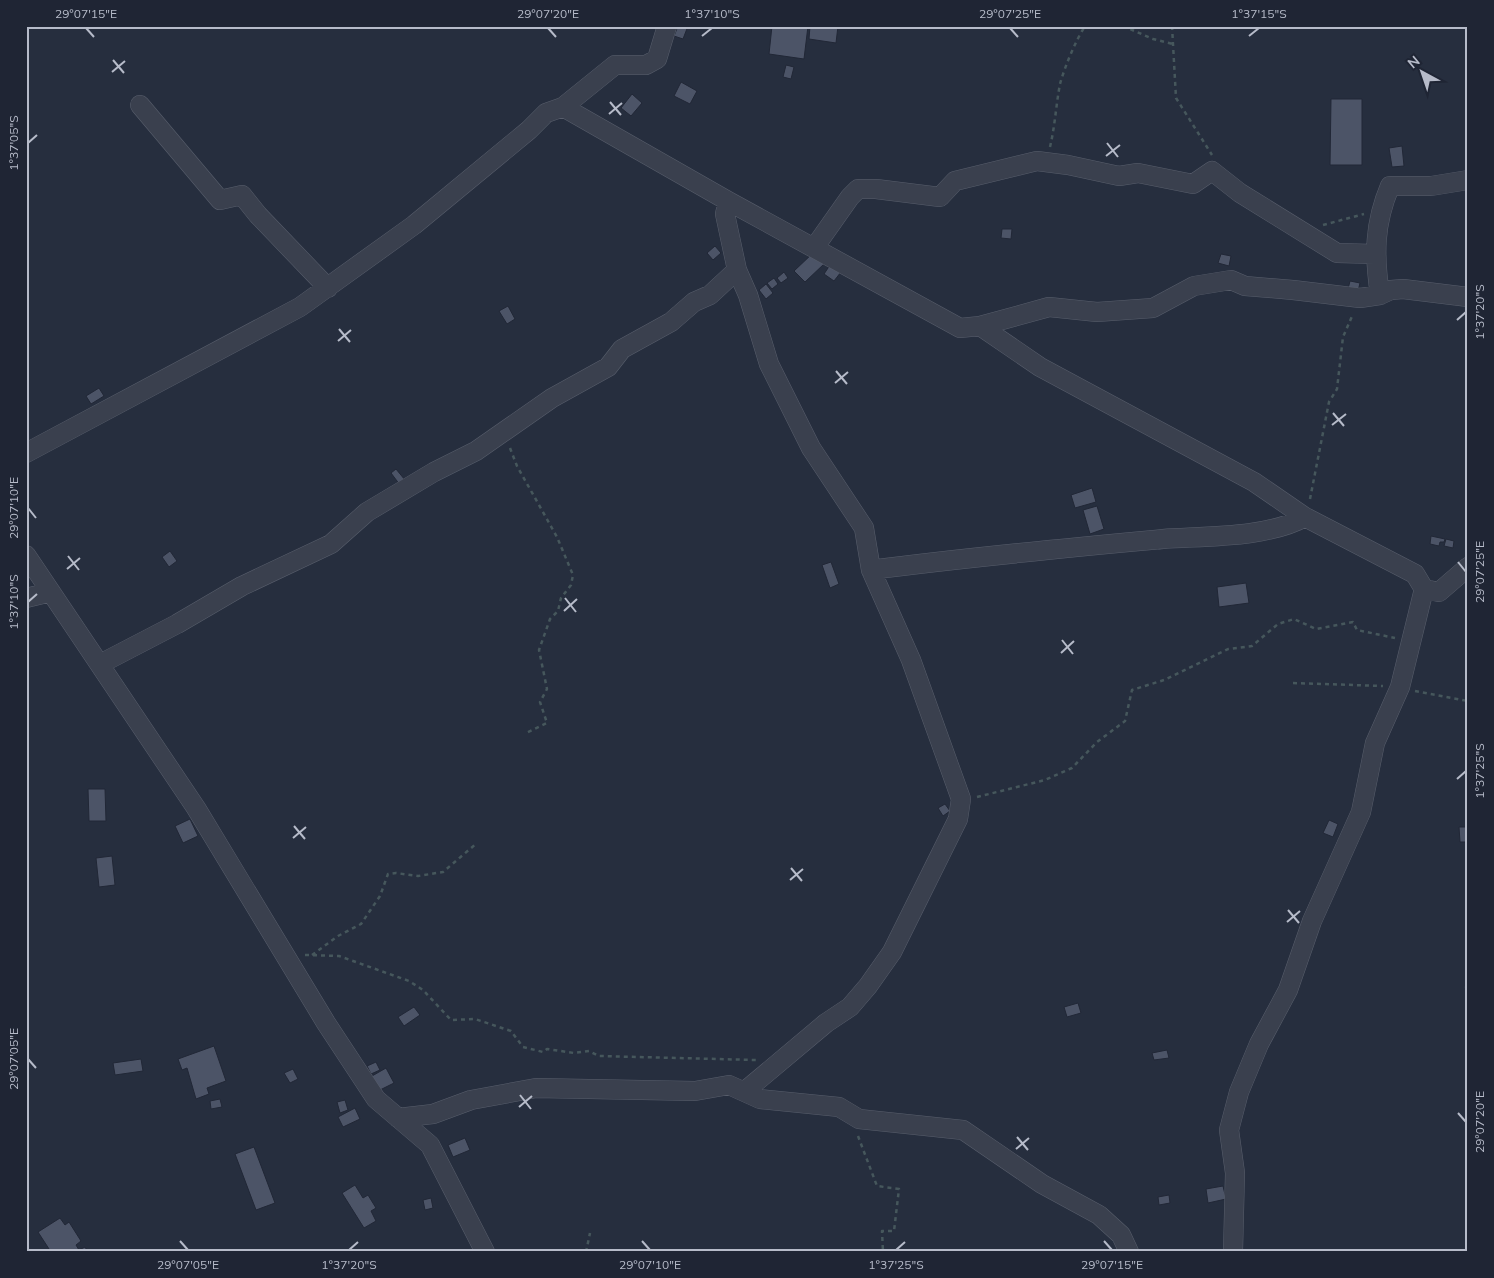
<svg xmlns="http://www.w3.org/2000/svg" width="1494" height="1278" font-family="Mulish,sans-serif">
  <rect width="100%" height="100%" fill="#262e3e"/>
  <path fill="#4c5467" stroke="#212736" d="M 678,26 L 688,26 L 683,39 L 674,36 Z
    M 772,26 L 808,26 L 804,59 L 769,54 Z
    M 810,26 L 838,26 L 836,43 L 809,39 Z
    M 786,65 L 794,67 L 791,79 L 783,77 Z
    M 681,82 L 697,91 L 690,104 L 674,96 Z
    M 632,94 L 642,103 L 631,116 L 621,108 Z
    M 1331,99 L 1362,99 L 1362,165 L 1330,165 Z
    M 1402,146 L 1404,166 L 1392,167 L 1389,148 Z
    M 1002,229 L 1012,229 L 1011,239 L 1001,238 Z
    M 715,246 L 721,253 L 713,260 L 707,253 Z
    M 813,253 L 824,264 L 805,282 L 794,271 Z
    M 1221,254 L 1231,256 L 1229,266 L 1218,263 Z
    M 830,265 L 841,272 L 834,281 L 824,274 Z
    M 784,272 L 788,278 L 781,283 L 777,278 Z
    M 774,278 L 778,284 L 772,289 L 767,283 Z
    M 1350,281 L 1360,283 L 1358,291 L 1348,289 Z
    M 766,284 L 773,293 L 766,299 L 759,290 Z
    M 508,306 L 515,319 L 507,324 L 499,311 Z
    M 99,388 L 104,396 L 91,404 L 86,396 Z
    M 396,469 L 405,480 L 400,485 L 391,473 Z
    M 1092,488 L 1096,502 L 1075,508 L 1071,495 Z
    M 1097,506 L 1104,529 L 1090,534 L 1083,510 Z
    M 1431,536 L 1445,539 L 1444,542 L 1440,542 L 1439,546 L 1430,544 Z
    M 1446,539 L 1454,541 L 1453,548 L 1444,546 Z
    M 170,551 L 177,561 L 169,567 L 162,557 Z
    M 831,562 L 839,584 L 830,588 L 822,565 Z
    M 1246,583 L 1249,603 L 1219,607 L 1217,587 Z
    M 88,789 L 105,789 L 106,821 L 89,821 Z
    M 945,804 L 950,811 L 943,816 L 938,808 Z
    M 190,819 L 198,836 L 183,843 L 175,826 Z
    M 1329,820 L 1338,824 L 1333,837 L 1323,833 Z
    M 1459,827 L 1466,827 L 1466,842 L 1460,842 Z
    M 112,856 L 115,885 L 99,887 L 96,858 Z
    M 1078,1003 L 1081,1013 L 1067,1017 L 1064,1007 Z
    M 414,1007 L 420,1015 L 404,1026 L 398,1017 Z
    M 214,1046 L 226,1081 L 207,1088 L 209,1094 L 196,1099 L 187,1068 L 182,1070 L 178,1059 Z
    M 1167,1050 L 1169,1058 L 1154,1060 L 1152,1053 Z
    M 141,1059 L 143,1071 L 115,1075 L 113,1063 Z
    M 376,1062 L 380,1070 L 371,1074 L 367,1066 Z
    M 386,1068 L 394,1083 L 380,1090 L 372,1076 Z
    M 293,1069 L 298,1079 L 290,1083 L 284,1073 Z
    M 220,1099 L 222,1107 L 211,1109 L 210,1101 Z
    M 345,1100 L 348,1110 L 340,1113 L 337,1102 Z
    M 355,1108 L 360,1119 L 343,1127 L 338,1117 Z
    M 465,1138 L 470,1150 L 453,1157 L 448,1145 Z
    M 254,1147 L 275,1203 L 256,1210 L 235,1154 Z
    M 355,1185 L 363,1198 L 368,1195 L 376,1208 L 371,1211 L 376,1221 L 364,1228 L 342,1193 Z
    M 1223,1186 L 1226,1199 L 1208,1203 L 1206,1189 Z
    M 1169,1195 L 1170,1203 L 1159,1205 L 1158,1197 Z
    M 431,1198 L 433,1208 L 425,1210 L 423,1200 Z
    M 60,1218 L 65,1225 L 69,1222 L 81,1241 L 76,1245 L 79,1250 L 85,1247 L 88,1252 L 51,1252 L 38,1232 Z"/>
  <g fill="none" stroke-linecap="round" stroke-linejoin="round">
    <g stroke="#585e6c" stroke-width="20">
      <path id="street" d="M 140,105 L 220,200 L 242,195 L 258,215 L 328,288
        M 563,107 L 615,65 L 646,65 L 657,59 L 667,26
        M 814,248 L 850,197 L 858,189 L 876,189 L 940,197 L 955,181 L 1037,161 L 1068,165 L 1119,176 L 1138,173 L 1193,184 L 1212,171 L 1240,193 L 1337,253 L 1375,254
        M 737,270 L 748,295 L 769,364 L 811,448 L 864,528 L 871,570 L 911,660 L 961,799 L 958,819 L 892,952 L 868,986 L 850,1007 L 826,1023 L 745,1091
        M 1380,295 C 1374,255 1374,224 1390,186 L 1431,186 L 1468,180
        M 980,326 L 1040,367 L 1254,482 L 1305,517 L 1415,574 L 1424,589 L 1439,592 L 1468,567
        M 26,453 L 300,307 L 414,225 L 529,130 L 546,113 L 563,107 L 728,201 L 960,328 L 980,326 L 1049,307 L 1097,312 L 1153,308 L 1194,286 L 1231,280 L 1245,286 L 1293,290 L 1360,298 L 1380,295 L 1391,290 L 1403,289 L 1468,297
        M 26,555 L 196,808 L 326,1023 L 376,1099 L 430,1145 L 485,1252
        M 871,570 C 968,557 1066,548 1163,539 C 1205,536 1268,538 1305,517
        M 26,598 L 51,592
        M 100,664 L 177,624 L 242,586 L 331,544 L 367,512 L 434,472 L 476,451 L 552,398 L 608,367 L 622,349 L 671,322 L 694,302 L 710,295 L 737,270 L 725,214 L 728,201
        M 398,1118 L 433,1114 L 471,1100 L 536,1088 L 695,1091 L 729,1085 L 760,1099 L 839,1107 L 859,1119 L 963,1130 L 1042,1184 L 1099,1215 L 1121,1235 L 1129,1252
        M 1233,1252 L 1235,1173 L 1229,1130 L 1239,1092 L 1259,1044 L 1288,990 L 1312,921 L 1361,812 L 1375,743 L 1400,687 L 1424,589"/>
    </g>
    <path stroke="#46575c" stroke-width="2.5" stroke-dasharray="4 4" stroke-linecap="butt" d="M 1123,26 L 1153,39 L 1173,44
      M 1172,26 L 1176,98 L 1212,155
      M 1050,147 C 1055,126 1056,105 1060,84 C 1065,66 1075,42 1085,26
      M 1323,225 L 1364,214
      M 510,448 L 517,466 L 557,537 L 573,575 L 571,585 L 561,598 L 558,611 L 550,619 L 539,650 L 547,689 L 540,702 L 547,723 L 526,733
      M 1310,499 L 1329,402 L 1337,389 L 1343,337 L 1353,314
      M 1293,683 L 1383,686
      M 1415,691 L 1468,701
      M 977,797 L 1045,780 L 1072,768 L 1097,742 L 1125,721 L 1132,690 L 1164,680 L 1228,649 L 1252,646 L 1278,624 L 1294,619 L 1316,629 L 1353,622 L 1357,630 L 1395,638
      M 305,955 L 339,956 L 409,981 L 423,990 L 451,1020 L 475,1019 L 511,1031 L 523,1047 L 543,1052 L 547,1049 L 574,1053 L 589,1051 L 599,1056 L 756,1060
      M 312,955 L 338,936 L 361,924 L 380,896 L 388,874 L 396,873 L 418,876 L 443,872 L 477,843
      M 1465,988 L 1468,987
      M 858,1136 L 877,1186 L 899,1189 L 894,1231 L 882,1231 L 883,1252
      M 586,1252 L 590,1233"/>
    <use href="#street" stroke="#3a404e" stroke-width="19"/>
  </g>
  <path fill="none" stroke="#b6bbc9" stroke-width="2" d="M 86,28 L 94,37M 548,28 L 556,37M 1010,28 L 1018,37M 702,36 L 712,28M 1249,36 L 1259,28M 113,60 L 124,73M 112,72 L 125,61M 610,102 L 621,115M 609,114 L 622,103M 28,143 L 37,135M 1107,143 L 1118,157M 1106,156 L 1120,145M 1457,320 L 1466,312M 339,329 L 350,342M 338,341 L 351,330M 836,371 L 847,384M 835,383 L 848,372M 1333,413 L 1344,426M 1332,425 L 1346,414M 28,508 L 36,518M 68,556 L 79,570M 1458,562 L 1466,572M 67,569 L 80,558M 565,598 L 576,612M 28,602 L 37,594M 564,611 L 577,599M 1062,640 L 1073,654M 1061,653 L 1074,641M 1457,779 L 1466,771M 294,826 L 305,839M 293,838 L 306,827M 791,868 L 802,881M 790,880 L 803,869M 1288,910 L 1299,923M 1287,922 L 1300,911M 28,1059 L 36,1068M 520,1095 L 531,1109M 519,1107 L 532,1096M 1458,1113 L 1466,1122M 1017,1137 L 1028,1150M 1016,1149 L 1029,1138M 180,1241 L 188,1250M 642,1241 L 650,1250M 1104,1241 L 1112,1250M 349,1250 L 358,1242M 896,1250 L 905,1242"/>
  <rect width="1494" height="1278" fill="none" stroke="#1f2534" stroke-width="55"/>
  <g transform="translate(1422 72) rotate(320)" stroke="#1f2534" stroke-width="4" paint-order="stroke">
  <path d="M0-4L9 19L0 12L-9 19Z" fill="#b6bbc9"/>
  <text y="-8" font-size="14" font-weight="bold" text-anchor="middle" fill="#b6bbc9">N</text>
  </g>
  <rect x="28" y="28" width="1438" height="1222" fill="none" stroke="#b6bbc9" stroke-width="2"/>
  <g font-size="12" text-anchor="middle" fill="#b6bbc9">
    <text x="86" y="18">29°07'15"E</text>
    <text x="548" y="18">29°07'20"E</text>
    <text x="712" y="18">1°37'10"S</text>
    <text x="1010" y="18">29°07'25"E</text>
    <text x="1259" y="18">1°37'15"S</text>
    <text transform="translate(14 143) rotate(-90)" y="4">1°37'05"S</text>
    <text transform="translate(1480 312) rotate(-90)" y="4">1°37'20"S</text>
    <text transform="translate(14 508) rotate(-90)" y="4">29°07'10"E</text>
    <text transform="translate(1480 572) rotate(-90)" y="4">29°07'25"E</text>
    <text transform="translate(14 602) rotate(-90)" y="4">1°37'10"S</text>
    <text transform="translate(1480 771) rotate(-90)" y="4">1°37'25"S</text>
    <text transform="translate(14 1059) rotate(-90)" y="4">29°07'05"E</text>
    <text transform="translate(1480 1122) rotate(-90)" y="4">29°07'20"E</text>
    <text x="188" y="1269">29°07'05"E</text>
    <text x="349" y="1269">1°37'20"S</text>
    <text x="650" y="1269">29°07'10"E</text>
    <text x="896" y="1269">1°37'25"S</text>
    <text x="1112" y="1269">29°07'15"E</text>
  </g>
</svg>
